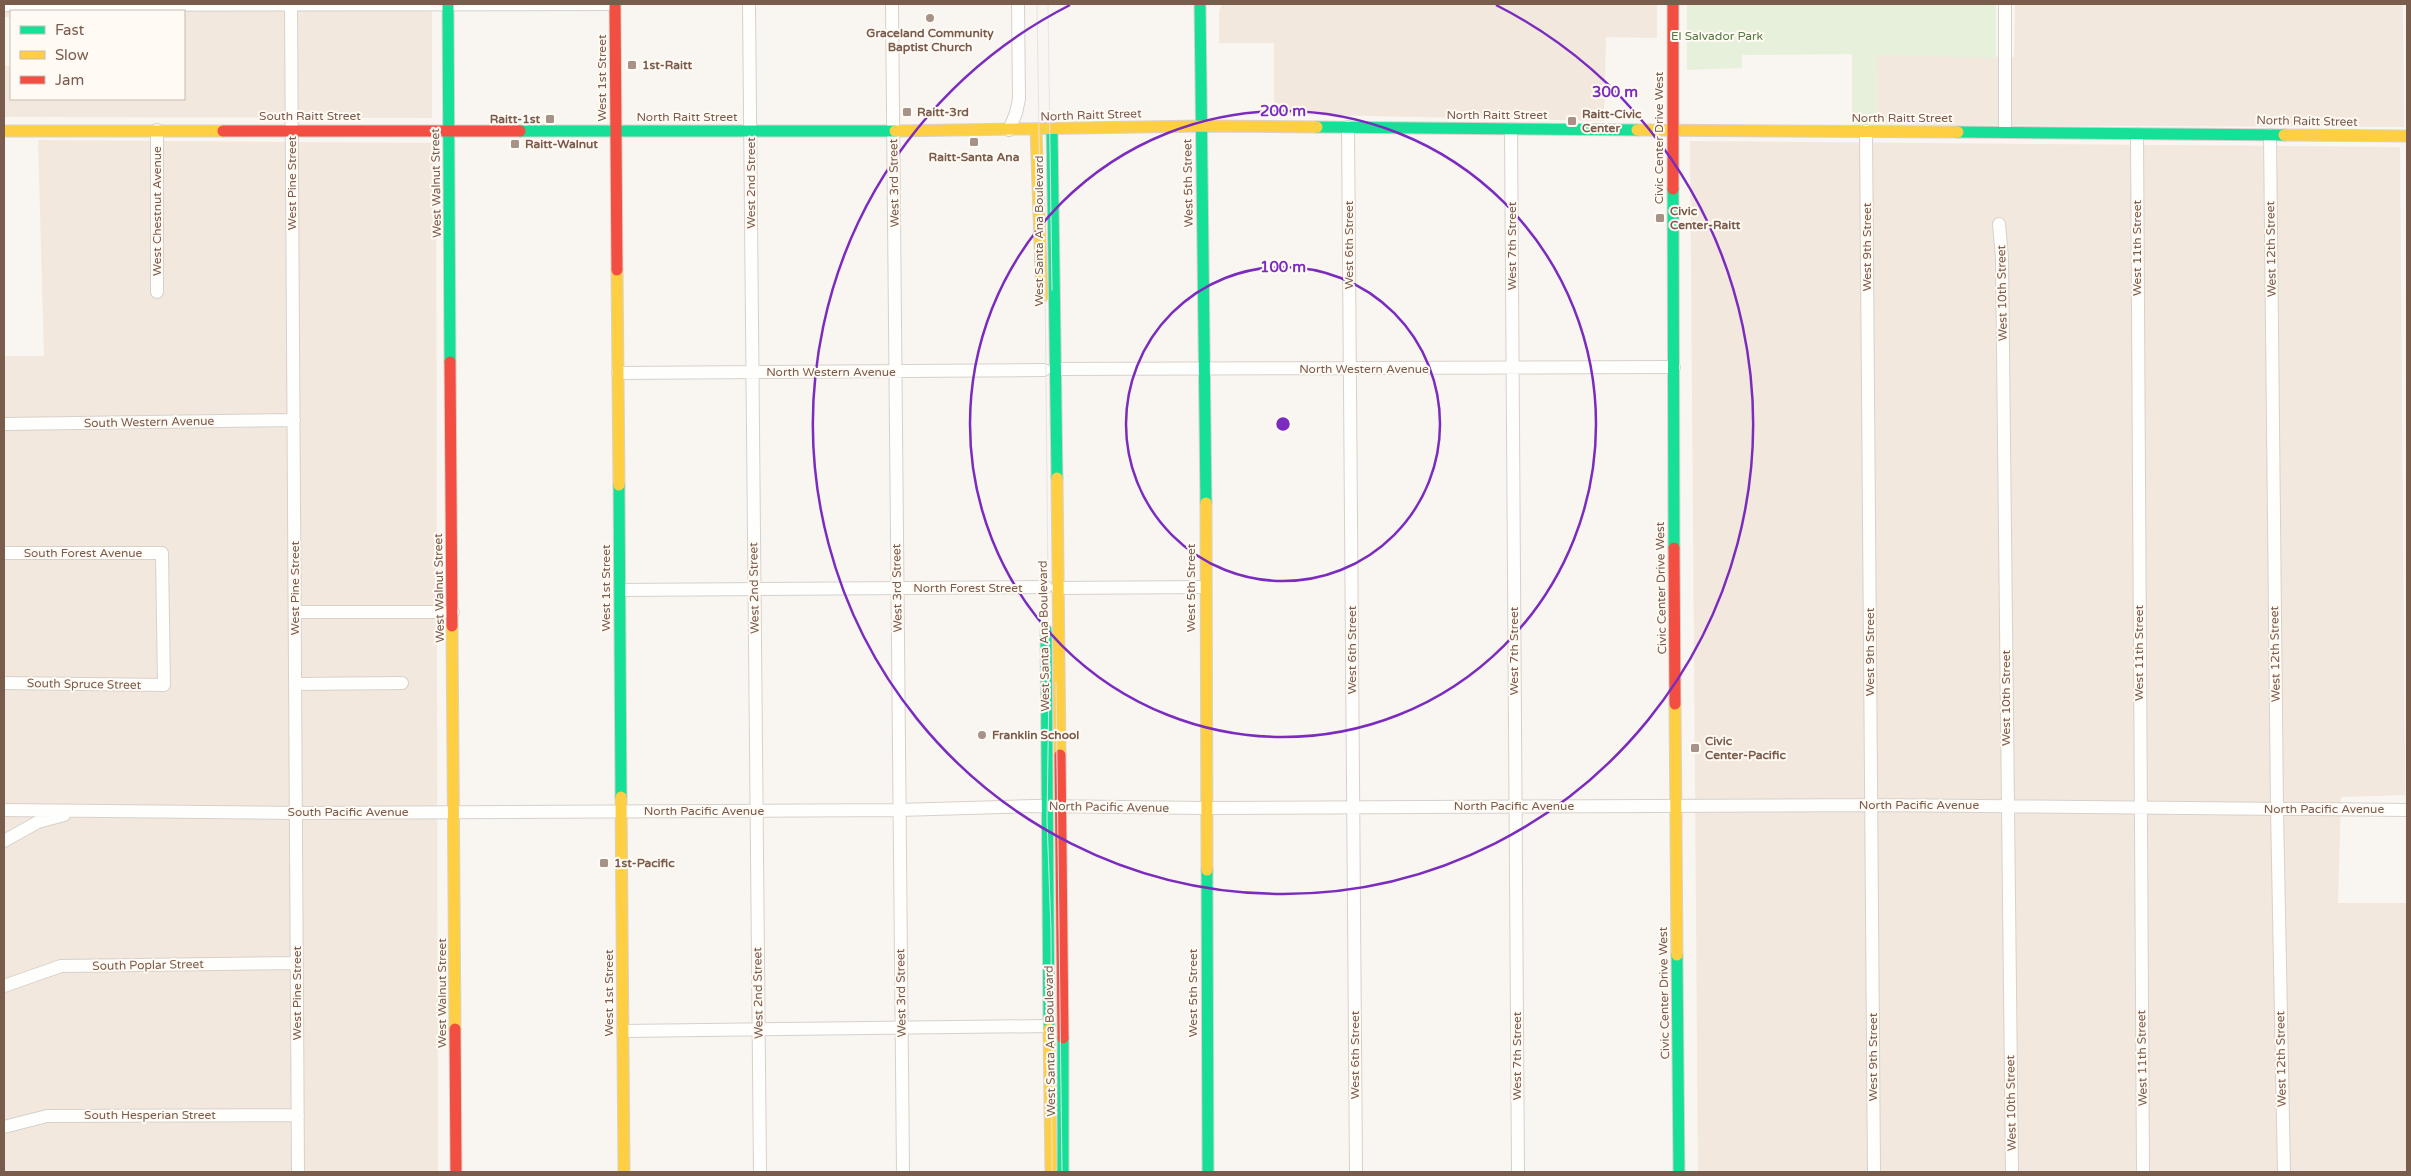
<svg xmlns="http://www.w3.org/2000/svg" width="2411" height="1176" font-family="'Varela Round',sans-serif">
  <rect width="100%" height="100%" fill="#f9f5f0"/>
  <path fill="#f2e8de" d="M 4,4 L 432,4 L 432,118 L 4,117 L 4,66 L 11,66 L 11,99 L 184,99 L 184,11 L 11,11 L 11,17 L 4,17 Z
    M 1222,4 L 1657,4 L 1657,38 L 1606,37 L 1604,121 L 1274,114 L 1274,43 L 1219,43 L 1219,11 Z
    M 2015,4 L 2403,4 L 2404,127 L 1877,125 L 1876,55 L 2014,57 Z
    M 38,140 L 436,143 L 438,1172 L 4,1172 L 4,356 L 44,356 Z
    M 1690,141 L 2400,147 L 2405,795 L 2341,797 L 2338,903 L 2407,903 L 2407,1172 L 1698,1172 Z"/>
  <path fill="#e7f0db" d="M 1687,4 L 1996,4 L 1996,58 L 1876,55 L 1877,125 L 1852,125 L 1852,54 L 1742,55 L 1742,68 L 1687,70 Z"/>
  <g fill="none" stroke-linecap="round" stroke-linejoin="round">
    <g stroke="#d7d1cb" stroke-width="14">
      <path id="street" d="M 291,4 L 298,1172
        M 749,4 L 760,1172
        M 892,4 L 903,1172
        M 4,5 L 615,4
        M 1348,127 L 1356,1172
        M 1511,129 L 1518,1172
        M 157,130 L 157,292
        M 1009,130 L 1016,113 L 1019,99 L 1018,4
        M 1866,131 L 1874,1172
        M 2005,132 L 2005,4
        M 2137,134 L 2143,1172
        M 2270,135 L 2277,809 L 2284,1172
        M 1999,224 L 2002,258 L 2012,1172
        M 1054,369 L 1674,367
        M 618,373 L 1044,370
        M 4,424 L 294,420
        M 4,553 L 162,553 L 164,685 L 4,683
        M 1057,588 L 1205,587
        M 620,590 L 1046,587
        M 295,612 L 453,612
        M 295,684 L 402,683
        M 4,810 L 296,813 L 899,810 L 1035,806 L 1206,808 L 1871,805 L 2407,810
        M 4,841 L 38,822 L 64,815
        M 4,986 L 61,966 L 297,963
        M 623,1031 L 1049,1026
        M 4,1127 L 47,1116 L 298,1115"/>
    </g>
    <g stroke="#d9d2cb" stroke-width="13">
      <path id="fast" d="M 448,4 L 450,362
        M 1200,4 L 1206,503
        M 1317,127 L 1637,130
        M 1052,129 L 1057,478
        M 520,131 L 895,131
        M 1958,132 L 2284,135
        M 1673,189 L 1674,548
        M 619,485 L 621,797
        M 1046,630 L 1049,1029
        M 1207,870 L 1208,1172
        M 1677,955 L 1679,1172
        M 1063,1038 L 1063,1172"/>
    </g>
    <g stroke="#d9d2cb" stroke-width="13">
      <path id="slow" d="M 1036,130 L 1042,297
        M 1637,130 L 1958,132
        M 4,131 L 223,131
        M 895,131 L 1201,126 L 1317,127
        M 2284,135 L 2407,136
        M 617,270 L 619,485
        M 1057,478 L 1060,755
        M 1206,503 L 1207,870
        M 452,626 L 455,1029
        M 1675,704 L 1677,955
        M 621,797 L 624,1172
        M 1049,1029 L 1051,1172"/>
    </g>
    <g stroke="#d9d2cb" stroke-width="13">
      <path id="jam" d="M 615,4 L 617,270
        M 1673,4 L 1673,189
        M 223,131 L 520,131
        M 450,362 L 452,626
        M 1674,548 L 1675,704
        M 1060,755 L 1063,1038
        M 455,1029 L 456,1172"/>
    </g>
    <use href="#street" stroke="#fefefd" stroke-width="12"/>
    <use href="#fast" stroke="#16e098" stroke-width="11"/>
    <use href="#slow" stroke="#ffcf43" stroke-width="11"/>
    <use href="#jam" stroke="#f24e42" stroke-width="11"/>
    <path stroke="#e6e3e7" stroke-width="1" d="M 1037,4 L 1040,202 L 1045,279 L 1049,687 L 1047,820 L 1051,930 L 1052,1172
      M 1048,4 L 1052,290
      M 1056,682 L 1062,1172"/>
  </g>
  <g fill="none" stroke="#7b2cbf" stroke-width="2.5">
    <circle cx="1283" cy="424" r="157"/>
    <circle cx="1283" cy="424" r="313"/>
    <path d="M1496 5A470 470 0 1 1 1070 5"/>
  </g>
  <g fill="#a69286" stroke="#fffaf3" stroke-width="2">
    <circle cx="930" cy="18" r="5"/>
    <rect x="627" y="60" width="10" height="10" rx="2.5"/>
    <rect x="902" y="107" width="10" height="10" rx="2.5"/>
    <rect x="545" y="114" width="10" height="10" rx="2.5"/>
    <rect x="1567" y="116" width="10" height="10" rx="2.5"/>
    <rect x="969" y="137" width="10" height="10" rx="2.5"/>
    <rect x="510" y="139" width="10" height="10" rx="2.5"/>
    <rect x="1655" y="213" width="10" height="10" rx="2.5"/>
    <circle cx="982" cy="735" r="5"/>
    <rect x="1690" y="743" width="10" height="10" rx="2.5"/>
    <rect x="599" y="858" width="10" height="10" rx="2.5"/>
  </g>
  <g text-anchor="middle" stroke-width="4" stroke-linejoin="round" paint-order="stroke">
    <g font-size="12" font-weight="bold" fill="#7a5c4d" stroke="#fffaf3" text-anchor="start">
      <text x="930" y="37" text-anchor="middle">Graceland Community<tspan x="930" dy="14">Baptist Church</tspan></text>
      <text x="642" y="69">1st-Raitt</text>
      <text x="917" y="116">Raitt-3rd</text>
      <text x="1582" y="118">Raitt-Civic<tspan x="1582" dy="14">Center</tspan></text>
      <text x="540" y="123" text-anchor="end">Raitt-1st</text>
      <text x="525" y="148">Raitt-Walnut</text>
      <text x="974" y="161" text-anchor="middle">Raitt-Santa Ana</text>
      <text x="1670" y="215">Civic<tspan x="1670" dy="14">Center-Raitt</tspan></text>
      <text x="992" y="739">Franklin School</text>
      <text x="1705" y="745">Civic<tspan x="1705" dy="14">Center-Pacific</tspan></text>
      <text x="614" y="867">1st-Pacific</text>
    </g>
    <g font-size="12" fill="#537a41" stroke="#fffaf3">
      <text x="1717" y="40">El Salvador Park</text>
    </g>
    <g font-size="12" fill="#7a5c4d" stroke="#fffaf3">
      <text transform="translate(602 78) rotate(-90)" y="4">West 1st Street</text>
      <text transform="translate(1091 115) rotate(-2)" y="4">North Raitt Street</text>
      <text x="1497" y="119">North Raitt Street</text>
      <text x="310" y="120">South Raitt Street</text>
      <text x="687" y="121">North Raitt Street</text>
      <text x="1902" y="122">North Raitt Street</text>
      <text transform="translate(2307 121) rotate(1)" y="4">North Raitt Street</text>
      <text transform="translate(1659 138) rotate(-90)" y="4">Civic Center Drive West</text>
      <text transform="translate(292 183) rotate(-90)" y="4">West Pine Street</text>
      <text transform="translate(436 183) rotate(-91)" y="4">West Walnut Street</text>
      <text transform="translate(751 183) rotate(-90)" y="4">West 2nd Street</text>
      <text transform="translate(894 183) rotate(-91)" y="4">West 3rd Street</text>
      <text transform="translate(1188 183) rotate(-91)" y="4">West 5th Street</text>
      <text transform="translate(157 211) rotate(-90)" y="4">West Chestnut Avenue</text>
      <text transform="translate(1039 231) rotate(-90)" y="4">West Santa Ana Boulevard</text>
      <text transform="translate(1349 245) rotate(-90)" y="4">West 6th Street</text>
      <text transform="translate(1512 246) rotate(-90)" y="4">West 7th Street</text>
      <text transform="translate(1867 247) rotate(-90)" y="4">West 9th Street</text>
      <text transform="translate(2137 248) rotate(-90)" y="4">West 11th Street</text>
      <text transform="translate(2271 249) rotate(-91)" y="4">West 12th Street</text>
      <text transform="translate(2002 293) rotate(-91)" y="4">West 10th Street</text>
      <text x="1364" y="373">North Western Avenue</text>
      <text x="831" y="376">North Western Avenue</text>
      <text transform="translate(149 422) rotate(-1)" y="4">South Western Avenue</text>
      <text x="83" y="557">South Forest Avenue</text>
      <text transform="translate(295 588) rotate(-90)" y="4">West Pine Street</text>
      <text transform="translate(439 588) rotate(-91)" y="4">West Walnut Street</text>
      <text transform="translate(606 588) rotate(-90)" y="4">West 1st Street</text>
      <text transform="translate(754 588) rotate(-91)" y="4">West 2nd Street</text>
      <text transform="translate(897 588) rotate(-91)" y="4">West 3rd Street</text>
      <text x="968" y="592">North Forest Street</text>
      <text transform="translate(1191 588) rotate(-90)" y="4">West 5th Street</text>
      <text transform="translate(1661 588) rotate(-91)" y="4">Civic Center Drive West</text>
      <text transform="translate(1044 636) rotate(-91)" y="4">West Santa Ana Boulevard</text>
      <text transform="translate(1352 650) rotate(-90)" y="4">West 6th Street</text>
      <text transform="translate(1514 651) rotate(-90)" y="4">West 7th Street</text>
      <text transform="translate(1870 652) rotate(-90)" y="4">West 9th Street</text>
      <text transform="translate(2139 653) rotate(-90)" y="4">West 11th Street</text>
      <text transform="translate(2275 654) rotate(-91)" y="4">West 12th Street</text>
      <text transform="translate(84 684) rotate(1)" y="4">South Spruce Street</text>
      <text transform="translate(2006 698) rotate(-90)" y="4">West 10th Street</text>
      <text x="1919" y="809">North Pacific Avenue</text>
      <text x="1514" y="810">North Pacific Avenue</text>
      <text transform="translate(1109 807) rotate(1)" y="4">North Pacific Avenue</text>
      <text x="2324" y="813">North Pacific Avenue</text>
      <text x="704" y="815">North Pacific Avenue</text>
      <text x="348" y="816">South Pacific Avenue</text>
      <text transform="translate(148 965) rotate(-1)" y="4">South Poplar Street</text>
      <text transform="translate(297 993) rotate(-90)" y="4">West Pine Street</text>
      <text transform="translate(442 993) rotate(-90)" y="4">West Walnut Street</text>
      <text transform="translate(609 993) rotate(-90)" y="4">West 1st Street</text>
      <text transform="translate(758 993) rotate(-91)" y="4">West 2nd Street</text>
      <text transform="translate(901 993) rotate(-91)" y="4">West 3rd Street</text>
      <text transform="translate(1193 993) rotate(-90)" y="4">West 5th Street</text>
      <text transform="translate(1664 993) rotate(-91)" y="4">Civic Center Drive West</text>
      <text transform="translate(1050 1041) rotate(-91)" y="4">West Santa Ana Boulevard</text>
      <text transform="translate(1355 1055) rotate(-90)" y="4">West 6th Street</text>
      <text transform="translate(1517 1056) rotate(-90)" y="4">West 7th Street</text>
      <text transform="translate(1873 1057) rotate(-90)" y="4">West 9th Street</text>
      <text transform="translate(2142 1058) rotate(-91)" y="4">West 11th Street</text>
      <text transform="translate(2281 1059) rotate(-91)" y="4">West 12th Street</text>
      <text transform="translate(2011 1103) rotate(-91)" y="4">West 10th Street</text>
      <text x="150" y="1119">South Hesperian Street</text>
    </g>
  </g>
  <circle cx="1283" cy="424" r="8" fill="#7b2cbf" stroke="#fffaf3" stroke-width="2.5"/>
  <g font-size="15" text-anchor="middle" font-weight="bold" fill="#7b2cbf" stroke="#fffaf3" stroke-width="4" stroke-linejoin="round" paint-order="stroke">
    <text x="1615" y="97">300 m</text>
    <text x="1283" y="116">200 m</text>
    <text x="1283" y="272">100 m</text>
  </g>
  <rect width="2411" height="1176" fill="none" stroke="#7a5c4d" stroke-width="10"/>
  <rect x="10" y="10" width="175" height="90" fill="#fffaf3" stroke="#cabbb1"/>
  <rect x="20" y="26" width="25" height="8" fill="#16e098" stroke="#cabbb1"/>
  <text x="55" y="35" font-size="15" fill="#7a5c4d">Fast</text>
  <rect x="20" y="51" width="25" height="8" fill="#ffcf43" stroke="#cabbb1"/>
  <text x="55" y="60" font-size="15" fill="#7a5c4d">Slow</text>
  <rect x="20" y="76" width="25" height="8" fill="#f24e42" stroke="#cabbb1"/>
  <text x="55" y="85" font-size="15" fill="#7a5c4d">Jam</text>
</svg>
